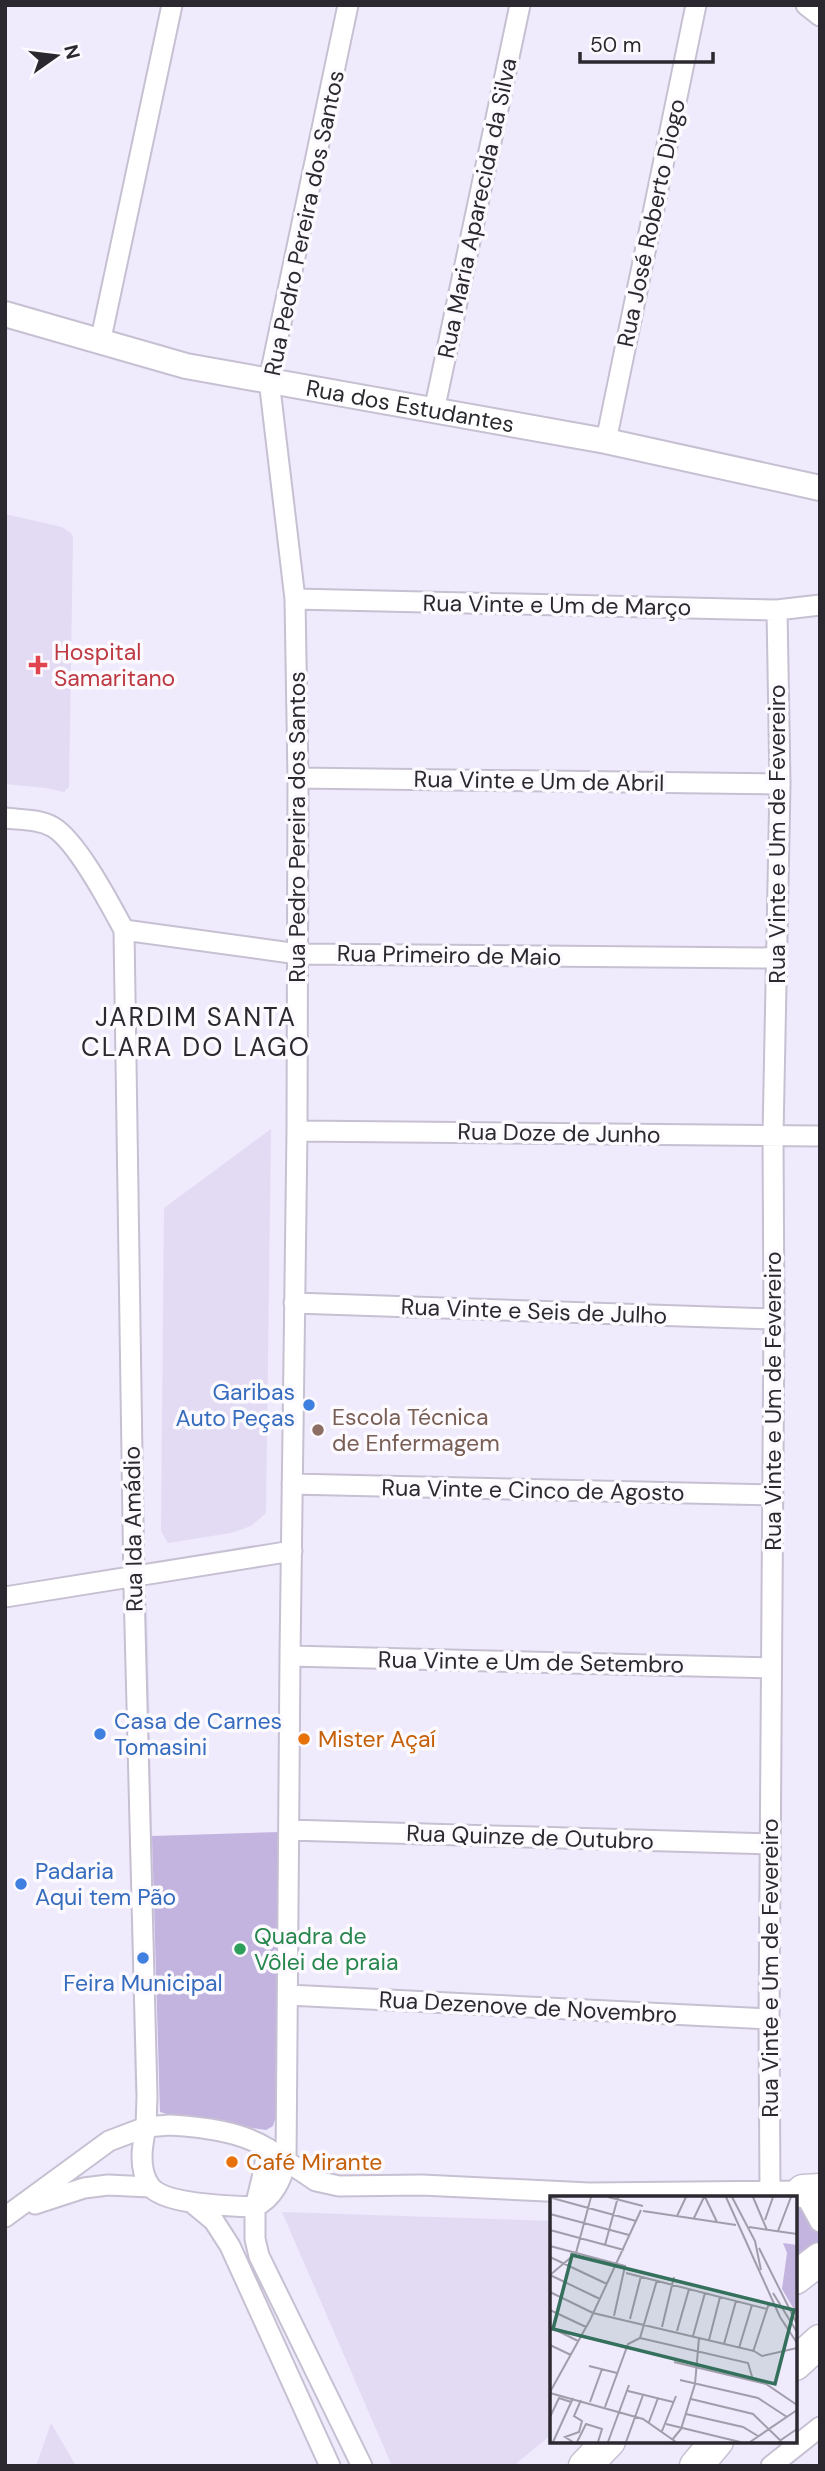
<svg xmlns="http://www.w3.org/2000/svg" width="825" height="2471" font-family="'DM Sans',sans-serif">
  <rect width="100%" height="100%" fill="#f0eafd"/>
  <path fill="#e3dbf4" d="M 5,514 L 62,527 L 71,533 L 73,538 L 69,787 L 64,792 L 46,788 L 5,784 Z
    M 271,1129 L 266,1513 L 251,1526 L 231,1533 L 168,1543 L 161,1531 L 164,1208 Z
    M 124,1602 L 147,1602 L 158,2091 L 135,2091 Z
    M 282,2212 L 552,2221 L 552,2434 L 517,2463 L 517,2466 L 392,2466 Z
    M 51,2423 L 76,2466 L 36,2466 Z"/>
  <path fill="#c2b4de" d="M 279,1832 L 275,2119 L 273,2126 L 266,2130 L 181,2118 L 160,2112 L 152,1836 Z
    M 795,2202 C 811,2214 820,2226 819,2246 L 795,2265 Z"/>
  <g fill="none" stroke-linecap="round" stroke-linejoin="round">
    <g stroke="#c6c0d2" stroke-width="23">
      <path id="minor" d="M 348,5 L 269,380 L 295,599 L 298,778 L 297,1131 L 290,1656 L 286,2162 C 281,2181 273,2198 255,2207 L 255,2239 L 259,2256 L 362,2466
        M 806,5 L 820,16
        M 100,343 L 172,5
        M 434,411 L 520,5
        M 606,441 L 696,5
        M 295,599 L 777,610 L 820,605
        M 298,778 L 780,784
        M 5,818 C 21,820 39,819 53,827 C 77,841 110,904 124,930 L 134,1588 L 147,2096 L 146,2127 L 109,2141 L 5,2217
        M 124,930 L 298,954 L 777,958
        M 297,1131 L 820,1136
        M 294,1303 L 774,1319
        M 292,1484 L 773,1495
        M 5,1597 L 292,1551
        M 290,1656 L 771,1668
        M 289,1830 L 770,1844
        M 288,1995 L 769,2019
        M 170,2125 C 202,2127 239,2131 267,2148 L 264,2170 L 255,2207 C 231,2206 164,2205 150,2186 C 138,2169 142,2146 146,2127 Z
        M 267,2148 L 316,2181 L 339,2186 L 422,2185 L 589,2193 L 803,2191 L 820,2222
        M 770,2191 L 769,2019 L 774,1319 L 773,1136 L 780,784 L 777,610
        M 191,2202 L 214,2221 L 230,2246 L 330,2466
        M 35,2204 L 84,2188 L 108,2185 L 150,2187
        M 771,2466 L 820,2427"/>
    </g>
    <g stroke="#c6c0d2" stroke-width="28">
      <g id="tertiary">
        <path id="s1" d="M 5,314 L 186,366 L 606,441 L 820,488"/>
      </g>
    </g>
    <g stroke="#c6c0d2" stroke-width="35">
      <path id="primary" d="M 803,2191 L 820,2190
        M 795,2278 L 820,2259
        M 795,2364 L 820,2341
        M 585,2466 L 609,2441
        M 696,2466 L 717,2441"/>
    </g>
    <use href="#minor" stroke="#fff" stroke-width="19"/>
    <use href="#tertiary" stroke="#fff" stroke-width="24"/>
    <use href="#primary" stroke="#fff" stroke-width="32"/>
  </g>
  <path fill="#e0444e" stroke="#fcfafe" stroke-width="2.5" d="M34.5 654.5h7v7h7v7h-7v7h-7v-7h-7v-7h7z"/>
  <g fill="#3f7fe0" stroke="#fcfafe" stroke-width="2.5">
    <circle cx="309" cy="1405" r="7"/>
    <circle cx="100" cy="1734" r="7"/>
    <circle cx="21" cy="1884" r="7"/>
    <circle cx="143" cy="1958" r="7"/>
  </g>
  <circle fill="#8d6e63" stroke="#fcfafe" stroke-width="2.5" cx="318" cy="1430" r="7"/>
  <g fill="#e8710a" stroke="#fcfafe" stroke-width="2.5">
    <circle cx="304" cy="1739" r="7"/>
    <circle cx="232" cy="2162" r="7"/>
  </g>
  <circle fill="#2e9e5b" stroke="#fcfafe" stroke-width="2.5" cx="240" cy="1949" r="7"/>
  <g text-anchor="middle" stroke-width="7" stroke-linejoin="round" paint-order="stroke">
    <g font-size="23" fill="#2b292f" stroke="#fcfafe">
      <text transform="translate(477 208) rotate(-78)" y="8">Rua Maria Aparecida da Silva</text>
      <text transform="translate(304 223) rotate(-78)" y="8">Rua Pedro Pereira dos Santos</text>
      <text transform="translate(651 223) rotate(-78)" y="8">Rua José Roberto Diogo</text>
      <text dy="8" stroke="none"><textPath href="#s1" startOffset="416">Rua dos Estudantes</textPath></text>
      <text transform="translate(557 605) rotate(1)" y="8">Rua Vinte e Um de Março</text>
      <text transform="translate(539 781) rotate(1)" y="8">Rua Vinte e Um de Abril</text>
      <text transform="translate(297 827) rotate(-90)" y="8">Rua Pedro Pereira dos Santos</text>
      <text transform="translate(777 834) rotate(-90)" y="8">Rua Vinte e Um de Fevereiro</text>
      <text transform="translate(449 955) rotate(1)" y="8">Rua Primeiro de Maio</text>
      <text transform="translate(559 1133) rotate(1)" y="8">Rua Doze de Junho</text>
      <text transform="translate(534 1311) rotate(2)" y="8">Rua Vinte e Seis de Julho</text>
      <text transform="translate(773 1401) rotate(-90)" y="8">Rua Vinte e Um de Fevereiro</text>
      <text transform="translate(533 1490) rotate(1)" y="8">Rua Vinte e Cinco de Agosto</text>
      <text transform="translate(133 1529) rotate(-91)" y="8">Rua Ida Amádio</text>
      <text transform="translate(531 1662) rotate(1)" y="8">Rua Vinte e Um de Setembro</text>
      <text transform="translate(530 1837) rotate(2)" y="8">Rua Quinze de Outubro</text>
      <text transform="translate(770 1968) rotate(-90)" y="8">Rua Vinte e Um de Fevereiro</text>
      <text transform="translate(528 2007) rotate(3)" y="8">Rua Dezenove de Novembro</text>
    </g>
    <g font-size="23" fill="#be3a42" stroke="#fcfafe" text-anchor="start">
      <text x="54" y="660">Hospital<tspan x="54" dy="26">Samaritano</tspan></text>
    </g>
    <g font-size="23" fill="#366cbe" stroke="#fcfafe" text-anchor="start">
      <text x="295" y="1400" text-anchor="end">Garibas<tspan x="295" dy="26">Auto Peças</tspan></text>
      <text x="114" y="1729">Casa de Carnes<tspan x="114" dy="26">Tomasini</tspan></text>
      <text x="35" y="1879">Padaria<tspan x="35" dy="26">Aqui tem Pão</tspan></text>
      <text x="143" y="1991" text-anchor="middle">Feira Municipal</text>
    </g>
    <g font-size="23" fill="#785e54" stroke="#fcfafe" text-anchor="start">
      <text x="332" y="1425">Escola Técnica<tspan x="332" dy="26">de Enfermagem</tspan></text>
    </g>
    <g font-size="23" fill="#c56008" stroke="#fcfafe" text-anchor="start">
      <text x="318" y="1747">Mister Açaí</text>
      <text x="246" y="2170">Café Mirante</text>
    </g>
    <g font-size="23" fill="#27864d" stroke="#fcfafe" text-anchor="start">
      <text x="254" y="1944">Quadra de<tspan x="254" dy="26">Vôlei de praia</tspan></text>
    </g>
    <g font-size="26" letter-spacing="2" fill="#2b292f" stroke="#fcfafe">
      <text x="196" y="1026">JARDIM SANTA<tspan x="196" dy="30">CLARA DO LAGO</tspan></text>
    </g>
  </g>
  <g transform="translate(550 2196)">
    <rect width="247" height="247" fill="#f0eafd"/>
    <path d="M 233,47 L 247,49 L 245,115 L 232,93 L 237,57 Z" fill="#c2b4de"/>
    <path fill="none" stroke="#a19dab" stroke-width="2" d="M 58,1 L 93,10M 155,1 L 167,26M 176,1 L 230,121 L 247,147M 182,1 L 205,45 L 211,74M 203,1 L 217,34M 2,2 L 86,25M 93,15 L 186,29M 0,18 L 79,39M 127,20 L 136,1M 144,22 L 154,1M 215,24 L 223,1M 199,31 L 247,38M 0,34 L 74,54M 228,35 L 241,1M 55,49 L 68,1M 0,50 L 75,70 L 64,120M 209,52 L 247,128M 26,57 L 41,1M 0,61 L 57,88M 76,77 L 217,113M 0,79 L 50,103M 0,79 L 25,58M 0,96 L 43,117 L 204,155M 223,97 L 247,136M 0,114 L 36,131M 80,123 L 91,80M 0,131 L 28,145M 112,131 L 124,81M 127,135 L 139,93M 143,140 L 155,97M 90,142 L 198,167 L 203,184M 90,142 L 107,84M 159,144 L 170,101M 174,148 L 186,105M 0,149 L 21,159M 189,152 L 202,109M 204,155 L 212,160 L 247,152M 203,156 L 218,110 L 224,108M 124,166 L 216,188 L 247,209M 39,170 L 67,177M 130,184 L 208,202 L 237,221M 78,195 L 123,206M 0,196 L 40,124 L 91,14M 0,197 L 93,223 L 126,246M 141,203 L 203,218 L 232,246M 40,206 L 52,173M 55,211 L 78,148 L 90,142M 136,218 L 193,231 L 208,240M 0,221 L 9,202 L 21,206M 99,226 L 108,202M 116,228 L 190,246M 112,235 L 126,200M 122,244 L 131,233 L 145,188 L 149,142M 3,246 L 23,202M 23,246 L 15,241 L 29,236 L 32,225 L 24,220 L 31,204M 27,246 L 36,228 L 52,233 L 48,246M 58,246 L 79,189M 76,246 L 93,199M 200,246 L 247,214M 228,246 L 247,233"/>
    <path fill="#34705b" fill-opacity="0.15" stroke="#34705b" stroke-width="3.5" d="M 22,59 L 244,114 L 225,188 L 3,133 Z"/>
    <rect width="247" height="247" fill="none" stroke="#2b292f" stroke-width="3.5"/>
  </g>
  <rect width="825" height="2471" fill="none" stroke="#2b292f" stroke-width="14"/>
  <g transform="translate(56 56) rotate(76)" stroke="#fcfafe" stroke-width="5" paint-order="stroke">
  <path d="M0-5L12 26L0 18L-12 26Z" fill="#2b292f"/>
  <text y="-10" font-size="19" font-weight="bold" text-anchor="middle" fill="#2b292f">N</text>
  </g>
  <path d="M580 52v10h133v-10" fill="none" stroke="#2b292f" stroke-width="3.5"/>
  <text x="590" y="52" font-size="21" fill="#2b292f" stroke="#fcfafe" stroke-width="5" paint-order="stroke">50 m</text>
</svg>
